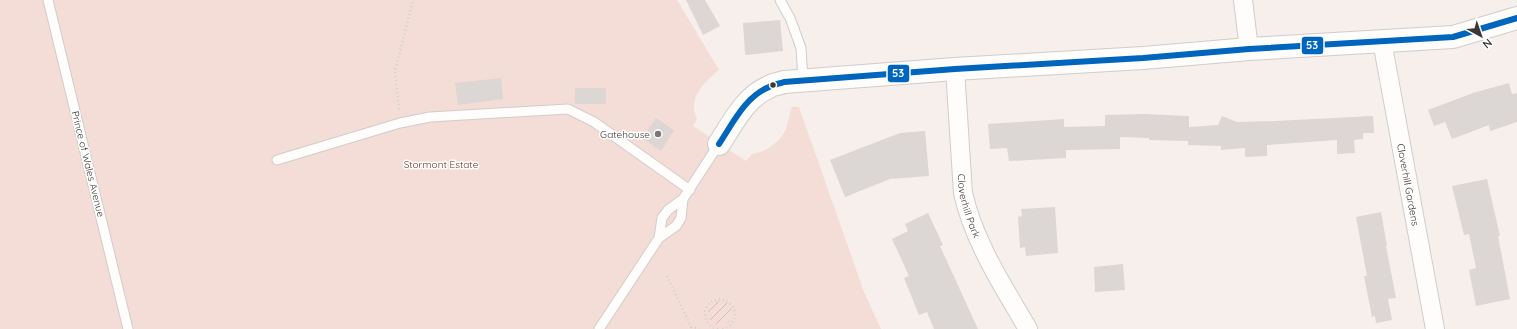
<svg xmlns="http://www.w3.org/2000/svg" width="1517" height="329" viewBox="0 0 1517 329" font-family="Quicksand,sans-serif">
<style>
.park{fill:#f4ddd6}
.garden{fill:url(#garden-furrows)}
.building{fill:#dcd6d4}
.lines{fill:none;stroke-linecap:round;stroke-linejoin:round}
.service-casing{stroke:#d1ccca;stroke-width:11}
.minor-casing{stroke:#d1ccca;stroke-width:20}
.tertiary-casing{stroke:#d1ccca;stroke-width:24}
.path{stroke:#d3d0d0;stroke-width:2.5;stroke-dasharray:1 3;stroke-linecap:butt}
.service{stroke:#fefdfc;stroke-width:9}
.minor{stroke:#fefdfc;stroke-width:18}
.tertiary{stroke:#fefdfc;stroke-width:22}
.bus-1-casing{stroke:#fff;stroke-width:9}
.bus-1{stroke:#0065bd;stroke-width:6}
.bus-dot{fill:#3c3735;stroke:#fff;stroke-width:1.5}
.poi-dot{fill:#7d7775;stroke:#fff;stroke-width:1.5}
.labels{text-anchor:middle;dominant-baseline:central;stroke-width:3;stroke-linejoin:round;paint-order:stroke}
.poi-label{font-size:10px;fill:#3c3735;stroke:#fff;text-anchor:end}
.street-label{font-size:10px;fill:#3c3735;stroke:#fff}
.park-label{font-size:10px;fill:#6e2e1d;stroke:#fff}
.line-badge{stroke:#fff;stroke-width:1.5}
.badge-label{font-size:11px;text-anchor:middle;font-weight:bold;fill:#fff}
</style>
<defs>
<pattern id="garden-furrows" width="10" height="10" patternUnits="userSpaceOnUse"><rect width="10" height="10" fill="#f4ddd6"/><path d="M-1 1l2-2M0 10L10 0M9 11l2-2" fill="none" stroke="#d2beb8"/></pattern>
</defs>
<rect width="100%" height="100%" fill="#f7efec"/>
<!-- park -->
<path class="park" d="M 0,0 L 677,0 L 719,70 C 704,82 687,99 697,119 L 693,126 L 746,161 L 752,154 C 764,153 778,143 784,133 C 788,125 789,115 792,107 L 799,107 L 864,292 L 881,329 L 0,329 Z"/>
<!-- garden -->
<path class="garden" d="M708 313a12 12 0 1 1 24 0a12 12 0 1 1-24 0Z"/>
<!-- building -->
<path class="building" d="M 686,0 L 705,0 L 720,26 L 703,35 Z
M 780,20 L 783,51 L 746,55 L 745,53 L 743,23 Z
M 501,78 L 503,99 L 458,105 L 455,83 Z
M 1509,83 L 1512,94 L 1517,93 L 1517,122 L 1490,131 L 1489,125 L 1452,139 L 1445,122 L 1434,126 L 1428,110 L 1473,93 Z
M 575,88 L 606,88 L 606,104 L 575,104 Z
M 1144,114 L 1189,116 L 1189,127 L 1218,125 L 1222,116 L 1237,122 L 1275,121 L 1373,116 L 1374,133 L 1363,133 L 1363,139 L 1354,140 L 1355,153 L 1337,154 L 1337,140 L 1267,145 L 1267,156 L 1245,157 L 1245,148 L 1221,150 L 1221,146 L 1188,145 L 1188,141 L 1149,140 L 1149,138 L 1120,137 L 1120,149 L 1066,150 L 1066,158 L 1009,161 L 1007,148 L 990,149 L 988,124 L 1064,119 L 1064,127 L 1105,126 L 1105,115 Z
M 656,118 L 674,130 L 661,151 L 642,138 Z
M 925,131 L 929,176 L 890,179 L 845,197 L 830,160 L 900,133 Z
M 1487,179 L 1500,236 L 1498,236 L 1510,299 L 1476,306 L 1469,270 L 1476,268 L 1469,234 L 1464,235 L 1452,186 Z
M 1055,207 L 1058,253 L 1026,256 L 1025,247 L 1020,248 L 1018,217 L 1022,216 L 1021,209 Z
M 1381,212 L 1387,246 L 1386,246 L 1396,298 L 1388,299 L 1392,320 L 1376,323 L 1375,316 L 1372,317 L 1364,276 L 1367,276 L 1356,217 Z
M 928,213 L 943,245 L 940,246 L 978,329 L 934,329 L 927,312 L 919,315 L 904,278 L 909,276 L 892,239 L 908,231 L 905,224 Z
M 1123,264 L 1125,290 L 1095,292 L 1094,267 Z"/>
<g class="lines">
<!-- service casing -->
<g class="service-casing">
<path id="service" d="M 48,0 L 128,329
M 780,0 L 790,18 L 801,48 L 803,80
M 277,160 L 400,123 L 430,117 L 568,109 L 594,122 L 690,190
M 659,238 L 662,218 L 668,210 L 683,199 L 719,144
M 599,329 L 659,238 L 676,226 L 681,218 L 683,199"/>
</g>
<!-- minor casing -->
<g class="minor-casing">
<g id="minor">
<path d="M 1243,0 L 1249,49"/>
<path id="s1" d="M 1382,41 L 1435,329"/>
<path id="s2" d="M 955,69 L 963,193 C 974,242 1003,286 1028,329"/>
</g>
</g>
<!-- tertiary casing -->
<g class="tertiary-casing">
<path id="tertiary" d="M 719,144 C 733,123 745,97 769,87 C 773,84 779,84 784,82 L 955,69 L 1143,58 L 1249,49 L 1453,37 L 1517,18"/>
</g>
<!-- path -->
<path class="path" d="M 399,109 L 395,71 L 413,0
M 667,276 L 692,329
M 691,327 L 699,329
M 718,329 C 708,327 705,320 705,311 L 710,302 L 720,299 C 738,302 741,324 722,329"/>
<!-- service -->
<use href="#service" class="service"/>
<!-- minor -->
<use href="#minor" class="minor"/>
<!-- tertiary -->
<use href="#tertiary" class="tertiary"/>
<!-- bus-1 casing -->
<g class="bus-1-casing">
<path id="bus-1" d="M 719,144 C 733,123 745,97 769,87 C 773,84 779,84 784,82 L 955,69 L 1143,58 L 1249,49 L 1453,37 L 1517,18"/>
</g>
<!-- bus-1 -->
<use href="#bus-1" class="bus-1"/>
</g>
<!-- markers -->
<circle class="bus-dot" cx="773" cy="85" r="3.5"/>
<circle class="poi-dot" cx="658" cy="134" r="4"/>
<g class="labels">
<!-- poi labels -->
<g class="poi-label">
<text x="650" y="134">Gatehouse</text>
</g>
<!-- street labels -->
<g class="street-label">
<text transform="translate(88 164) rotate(76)">Prince of Wales Avenue</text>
<text stroke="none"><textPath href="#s1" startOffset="146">Cloverhill Gardens</textPath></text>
<text stroke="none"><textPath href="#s2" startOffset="138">Cloverhill Park</textPath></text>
</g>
<!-- park labels -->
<g class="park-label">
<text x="441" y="164">Stormont Estate</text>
</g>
</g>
<g class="line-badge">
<rect x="1301" y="36" width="23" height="19" rx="4" fill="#0065bd"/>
<rect x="887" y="64" width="23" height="19" rx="4" fill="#0065bd"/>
</g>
<g class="badge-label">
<text x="1312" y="49">53</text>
<text x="898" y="77">53</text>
</g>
<!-- north arrow -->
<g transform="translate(1481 36) rotate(140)" stroke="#ffffff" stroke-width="3" paint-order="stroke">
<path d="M0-3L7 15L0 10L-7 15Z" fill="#3c3735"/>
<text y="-6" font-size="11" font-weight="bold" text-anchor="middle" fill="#3c3735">N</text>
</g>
</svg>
